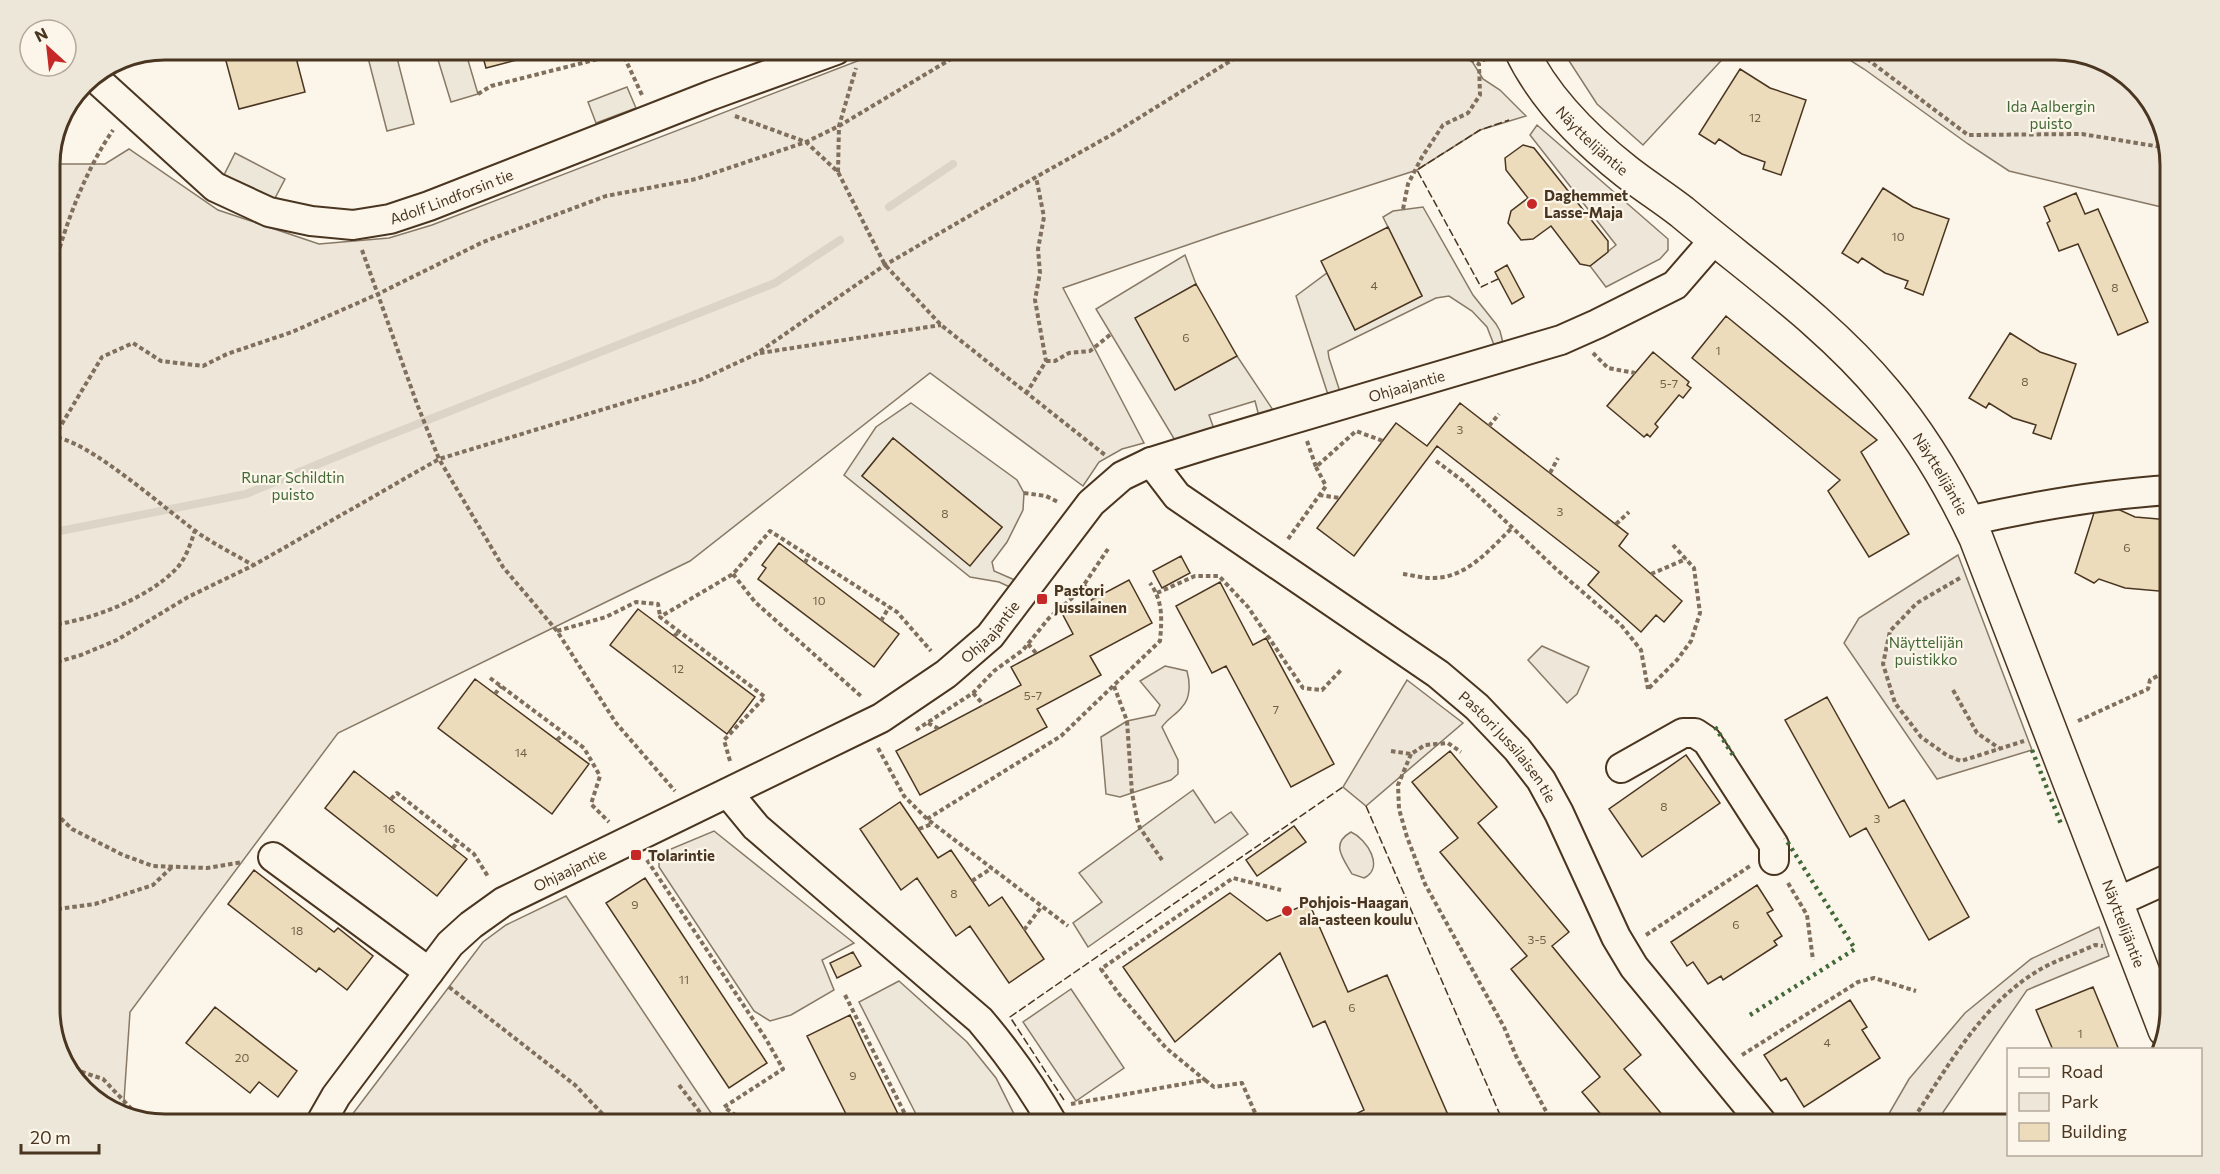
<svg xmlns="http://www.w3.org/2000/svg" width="2220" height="1174" viewBox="0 0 2220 1174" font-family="Commissioner,sans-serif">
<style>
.green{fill:#ede6d9;stroke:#887966;stroke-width:1.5}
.parking{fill:#ede7d9;stroke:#887966;stroke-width:1.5;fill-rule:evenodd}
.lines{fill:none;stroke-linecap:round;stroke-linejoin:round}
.stream{stroke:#dcd4c6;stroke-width:8}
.building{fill:#ecdcbc;stroke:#4a3520;stroke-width:1.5}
.minor-casing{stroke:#4a3520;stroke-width:32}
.major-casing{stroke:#4a3520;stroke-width:36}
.path{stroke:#7f6f5c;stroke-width:4;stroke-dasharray:4.5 3;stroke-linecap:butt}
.minor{stroke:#fbf6e9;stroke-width:28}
.major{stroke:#fbf6e9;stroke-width:33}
.hedge{stroke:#436837;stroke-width:4.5;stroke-dasharray:3 4.5;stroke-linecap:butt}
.fence{stroke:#4a3520;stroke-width:1.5;stroke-dasharray:8 3;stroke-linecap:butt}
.poi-dot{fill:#c62828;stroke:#fbf6e9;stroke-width:2}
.labels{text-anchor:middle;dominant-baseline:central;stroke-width:4.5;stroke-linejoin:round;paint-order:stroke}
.number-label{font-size:12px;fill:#725f47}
.park-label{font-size:15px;fill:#436837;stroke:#fbf6e9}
.street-label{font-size:15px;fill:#4a3520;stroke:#fbf6e9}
.poi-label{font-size:15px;font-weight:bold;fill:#4a3520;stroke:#fbf6e9;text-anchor:start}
.rim{fill:none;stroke:#4a3520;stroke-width:3}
</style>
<rect width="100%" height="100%" fill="#fbf6e9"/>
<!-- green -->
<path class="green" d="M 886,50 L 1465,50 L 1483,79 L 1500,90 L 1526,116 L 1480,130 L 1417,170 L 1222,233 L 1063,288 L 1144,443 L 1122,449 L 1099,462 L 1083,486 L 930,373 L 690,561 L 338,733 L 130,1012 L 123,1115 L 114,1112 L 69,1073 L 50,1017 L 50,164 L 105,164 L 129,149 L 218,210 L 319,244 L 389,238 L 432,225 Z
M 1562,50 L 1731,50 L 1643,145 L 1597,104 Z
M 1834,50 L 2055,50 L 2106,62 L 2151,101 L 2170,158 L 2170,209 L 2009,171 L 1968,144 L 1864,69 Z
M 1537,125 L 1668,239 L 1668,250 L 1660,259 L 1606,287 L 1590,266 L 1616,245 L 1530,135 Z
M 1958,555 L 2032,750 L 1937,779 L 1844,643 L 1859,618 Z
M 1542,646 L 1589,667 L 1577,694 L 1567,703 L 1528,660 Z
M 1165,666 L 1187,671 C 1190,682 1191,698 1182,707 C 1176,715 1168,718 1162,727 L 1178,760 L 1178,774 L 1171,780 L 1120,797 L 1106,794 L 1101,737 L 1127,721 L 1155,715 L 1160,705 L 1140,681 Z
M 1407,680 L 1463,723 L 1366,806 L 1343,787 Z
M 714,831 L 854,943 L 822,960 L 834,990 L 791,1015 L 770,1021 L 754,1011 L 659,867 L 659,854 Z
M 1351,832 C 1367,839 1385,868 1364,878 L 1352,874 C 1343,858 1330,844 1351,832 Z
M 566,896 L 711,1113 L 725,1124 L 345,1124 L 483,942 L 506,925 Z
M 2099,927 L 2109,956 L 2027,990 L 1935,1124 L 1883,1124 L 1909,1079 L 1965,1013 L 2031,959 Z
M 1071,989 L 1124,1068 L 1076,1101 L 1023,1022 Z"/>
<!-- parking -->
<path class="parking" d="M 366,50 L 395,50 L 414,124 L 387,131 Z
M 435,50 L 465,50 L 478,94 L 451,102 Z
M 627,87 L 636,108 L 596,123 L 588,102 Z
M 235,153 L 285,179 L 274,200 L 224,175 Z
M 1423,207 L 1473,295 L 1496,324 L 1500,331 L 1503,343 L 1494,345 L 1487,327 L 1472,311 L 1449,296 L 1436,298 L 1328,351 L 1329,358 L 1344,404 L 1332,407 L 1296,296 L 1327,273 L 1355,330 L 1422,296 L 1383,217 L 1393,211 Z
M 1185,255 L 1196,284 L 1136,319 L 1175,390 L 1237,356 L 1273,410 L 1262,428 L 1255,401 L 1209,415 L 1214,429 L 1182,452 L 1096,309 Z
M 911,403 L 1017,480 L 1024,493 L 1023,510 L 1007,542 L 992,562 L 994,571 L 1017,581 L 1012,588 L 999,582 L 970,577 L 844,475 L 876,427 ZM 893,438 L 1002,527 L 970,565 L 862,476 Z
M 1193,790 L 1215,823 L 1231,812 L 1248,834 L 1088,947 L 1073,923 L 1102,902 L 1079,873 Z
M 899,981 L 967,1042 L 996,1078 L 1019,1124 L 921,1124 L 859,1002 Z"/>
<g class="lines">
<!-- stream -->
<path class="stream" d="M 889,207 L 953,164
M 50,533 L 246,494 L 372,442 L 775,283 L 840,240"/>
</g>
<!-- building -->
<path class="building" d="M 223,50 L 294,50 L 305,92 L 239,109 Z
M 481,50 L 552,50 L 552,51 L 486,68 Z
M 1478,50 L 1484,50 L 1488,59 L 1484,61 Z
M 1740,69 L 1770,88 L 1806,100 L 1781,175 L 1763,169 L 1765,162 L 1742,154 L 1719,139 L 1715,144 L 1699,134 Z
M 1523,145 L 1534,148 L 1608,241 L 1608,252 L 1590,266 L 1580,264 L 1551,226 L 1533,239 L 1521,240 L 1508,223 L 1511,211 L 1528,198 L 1506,170 L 1505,158 Z
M 1883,188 L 1913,207 L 1949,219 L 1923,295 L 1905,288 L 1908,281 L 1885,273 L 1862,258 L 1858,263 L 1842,253 Z
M 2076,193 L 2085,214 L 2098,209 L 2148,322 L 2118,335 L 2078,244 L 2059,251 L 2047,223 L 2050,221 L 2044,207 Z
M 1388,227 L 1422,296 L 1355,330 L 1321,261 Z
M 1507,265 L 1524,297 L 1512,304 L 1495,272 Z
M 1196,284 L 1237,356 L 1175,390 L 1135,318 Z
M 1726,316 L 1877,440 L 1861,452 L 1909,534 L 1869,557 L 1828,491 L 1840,480 L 1692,358 Z
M 2010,333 L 2040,352 L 2076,364 L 2051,439 L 2033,433 L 2036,425 L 2013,418 L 1989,403 L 1986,408 L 1969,398 Z
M 1653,352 L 1689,382 L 1687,385 L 1691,388 L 1683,398 L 1679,395 L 1655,424 L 1658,427 L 1650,437 L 1647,434 L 1644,437 L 1607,406 Z
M 1460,403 L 1628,534 L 1619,546 L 1682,601 L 1664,622 L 1656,615 L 1641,632 L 1588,585 L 1599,572 L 1437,446 L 1354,556 L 1317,528 L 1396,423 L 1427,446 Z
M 893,438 L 1002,527 L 970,566 L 862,476 Z
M 2098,500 L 2135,517 L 2170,520 L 2170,592 L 2125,588 L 2099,579 L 2094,583 L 2075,573 Z
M 779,543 L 899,634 L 874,667 L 758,579 L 766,568 L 762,565 Z
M 1181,556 L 1190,573 L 1162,588 L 1153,571 Z
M 1129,580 L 1152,623 L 1090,656 L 1101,675 L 1037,709 L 1047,727 L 920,795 L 896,751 L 1021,685 L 1011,667 L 1073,634 L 1063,615 Z
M 1220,582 L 1253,645 L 1266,638 L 1334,764 L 1291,787 L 1226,666 L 1212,673 L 1176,606 Z
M 638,609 L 755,697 L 727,734 L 610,645 Z
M 475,679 L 589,764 L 552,814 L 438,728 Z
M 1827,697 L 1889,808 L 1904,800 L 1969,917 L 1929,940 L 1866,828 L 1850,837 L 1785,720 Z
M 1450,751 L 1497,807 L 1478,823 L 1569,932 L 1552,946 L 1641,1055 L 1624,1069 L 1670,1124 L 1609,1124 L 1582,1092 L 1600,1077 L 1511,969 L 1527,956 L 1440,852 L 1458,838 L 1412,782 Z
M 1686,755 L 1720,803 L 1642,857 L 1609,809 Z
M 354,771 L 467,859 L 437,896 L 325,808 Z
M 900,802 L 938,858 L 951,850 L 989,906 L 1002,897 L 1044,959 L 1009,983 L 970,926 L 956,936 L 917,878 L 901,890 L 860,829 Z
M 1294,826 L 1306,842 L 1257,876 L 1246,860 Z
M 254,870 L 334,932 L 338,928 L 373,956 L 347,990 L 319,968 L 316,972 L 228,904 Z
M 645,878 L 767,1063 L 729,1088 L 606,903 Z
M 1757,885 L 1773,910 L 1767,913 L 1782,936 L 1774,941 L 1777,945 L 1723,980 L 1721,976 L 1708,984 L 1693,962 L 1687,966 L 1671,942 Z
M 1230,893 L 1267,921 L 1309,903 L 1348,992 L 1387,975 L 1452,1124 L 1336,1124 L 1364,1110 L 1325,1021 L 1313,1027 L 1280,953 L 1175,1042 L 1123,967 Z
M 853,952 L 861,966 L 837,978 L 830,963 Z
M 2093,987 L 2119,1050 L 2053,1050 L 2036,1010 Z
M 1850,1000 L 1867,1027 L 1862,1030 L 1880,1058 L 1804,1107 L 1786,1078 L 1781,1081 L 1764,1055 Z
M 215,1007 L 297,1071 L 278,1097 L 259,1082 L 250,1093 L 186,1043 Z
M 850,1015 L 866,1049 L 903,1124 L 851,1124 L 807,1036 Z"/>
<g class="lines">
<!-- minor casing -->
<g class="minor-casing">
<g id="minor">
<path id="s1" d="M 94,77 L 215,187 L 269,212 L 311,221 L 353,225 L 390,219 L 429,206 L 712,95 L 836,50"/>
<path id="s2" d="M 1151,462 L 1177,496 L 1438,674 L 1477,707 L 1517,749 L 1541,780 L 1559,813 L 1616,937 L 1634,967 L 1763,1124"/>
<path d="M 1968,521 C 2035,506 2102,494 2170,490"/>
<path d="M 1621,768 L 1683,733 L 1695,733 L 1707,741 L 1774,845 L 1774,860"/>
<path d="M 728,793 L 756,827 L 980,1020 C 1008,1053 1032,1087 1053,1124"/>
<path d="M 273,857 L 429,972"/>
<path d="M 2117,902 L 2170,878"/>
<path id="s3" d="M 320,1124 L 336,1096 L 450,944 L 471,925 L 503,902 L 881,718 L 946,674 L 990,636 L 1091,503 L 1122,476 L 1151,462 L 1212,443 L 1561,340 L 1597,324 L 1675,285 L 1714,240"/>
</g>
</g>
<!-- major casing -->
<g class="major-casing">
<g id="major">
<path id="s4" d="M 1521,50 C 1544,98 1585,139 1627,172 C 1645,186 1664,198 1682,212 C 1751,270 1828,323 1885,392 C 1922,436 1952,487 1976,538 L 2165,1030"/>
</g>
</g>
<!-- path -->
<path class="path" d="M 621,50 L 642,95
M 1855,50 L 1968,135 L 2082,134 L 2161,147 L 2165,142
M 478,94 L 491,86 L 622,53
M 735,116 L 806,142 L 838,172 L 885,265 L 941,325 L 1105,455
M 2161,147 L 2169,155
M 838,172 L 839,126 L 856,68
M 1403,209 L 1408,184 L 1422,157 L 1443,125 L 1468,113 L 1480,95 L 1479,64 L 1452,50
M 362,250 L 417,404 L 439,459 L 503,567 L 557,631 L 616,723 L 675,791
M 50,284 C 62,233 83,174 113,130
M 760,353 L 941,325
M 1593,353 L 1608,368 L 1635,373
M 1046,361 L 1055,361 L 1069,353 L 1090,351 L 1111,334
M 1026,394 L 1046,361 L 1035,300 L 1040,273 L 1038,249 L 1044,217 L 1036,177
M 1489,426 L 1499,414
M 50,437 C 85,435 172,516 204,537 C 220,547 237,556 253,565
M 54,437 L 102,357 L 133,343 L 161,361 L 203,366 L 227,354 L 292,332 L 378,294 L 483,242 L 606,196 L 696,179 L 806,142 L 839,126 L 966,50
M 1307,441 L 1316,467 L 1356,431 L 1383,441
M 1436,461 L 1463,481 L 1556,569 L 1621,625 L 1641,650 L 1648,689
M 1550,473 L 1558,458
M 1024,493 L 1046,496 L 1058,502
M 1319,495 L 1340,498
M 1616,524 L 1629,512
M 1288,539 L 1326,486 L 1316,467
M 805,563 L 808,556
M 733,574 L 755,602 L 862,697
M 1403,574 C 1412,575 1422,578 1431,578 C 1466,579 1489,550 1512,528
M 1651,574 L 1686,559
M 1960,578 L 1917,603 L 1890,631 L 1883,664 L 1895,703 L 1921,737 L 1948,756 L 1961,761 L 2024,741
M 1084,585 L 1095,599
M 1157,593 L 1195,576 L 1219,576 L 1248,607 L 1303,688 L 1322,690 L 1341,670
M 881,621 L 889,607
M 50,625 C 90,621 149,598 177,568 C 186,558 191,543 195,530
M 557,631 L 606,617 L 636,602 L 658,604 L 660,616
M 674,636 L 679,632
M 1028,644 L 1036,653
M 50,664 L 81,655 L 117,640 L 188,597 L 254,565 L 439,459 L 700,380 L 756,354 L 885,265 L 1036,177 L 1113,134 L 1248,50
M 490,678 L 584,748 L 600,776 L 591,804 L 609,822
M 1114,686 L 1127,721 L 1132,793 L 1137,819 L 1140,828 L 1162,860
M 1649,688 L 1677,660 L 1691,641 L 1700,613 L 1694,568 L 1673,545
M 1953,690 L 1977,733 L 1999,748
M 973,693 L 984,705
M 495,694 L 501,686
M 2078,721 L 2148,689 L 2150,680 L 2170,669
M 928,723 L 939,729
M 916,730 L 973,693 L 994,671 L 1023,650 L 1049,618 L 1079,592 L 1108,549
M 557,740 L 565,733
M 878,748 L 904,796 L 927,819 L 1068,926
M 1391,751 L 1411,754 L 1425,745 L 1448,743 L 1461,752
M 1411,754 L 1398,785 L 1399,809 L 1407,837 L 1425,884 L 1504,1027 L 1516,1056 L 1553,1124
M 730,761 L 724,740 L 765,697 L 660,617 L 733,574 L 770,531 L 897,612 L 931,651
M 391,799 L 397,793 L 474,854 L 489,878
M 50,808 L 72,829 L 123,855 L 153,866 L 207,868 L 243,862
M 927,819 L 1061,736 L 1160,641 C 1162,619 1163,601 1150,583
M 919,829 L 932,824
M 453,848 L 458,841
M 647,860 L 766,1039 L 783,1069 L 724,1107 L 738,1117
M 972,881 L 992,868
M 1788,883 L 1807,915 L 1813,960
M 50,910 L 95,904 L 153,885 L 172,867
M 1024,930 L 1042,906
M 1646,935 L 1750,866
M 449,987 L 575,1085 L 612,1124
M 845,995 L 910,1124
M 1742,1055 L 1858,982 L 1874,978 L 1916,991
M 67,1067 L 103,1079 L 141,1119
M 1205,1080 L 1214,1087 L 1242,1083 L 1260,1124
M 679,1085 L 709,1124
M 1071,1104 L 1205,1080 L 1166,1048 L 1119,994 L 1101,969 L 1233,878 L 1281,890
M 1910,1124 C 1946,1070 1979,1007 2036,972 C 2053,961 2076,954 2095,945 L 2103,946"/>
<!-- minor -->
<use href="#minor" class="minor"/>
<!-- major -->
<use href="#major" class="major"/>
<!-- hedge -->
<path class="hedge" d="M 1715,727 L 1733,755
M 2032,750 L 2061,824
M 1750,1015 L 1855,949 L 1785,838"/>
<!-- fence -->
<path class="fence" d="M 1498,279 L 1481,287 L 1417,170 L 1480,130 L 1509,120
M 2170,341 L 2166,354 L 2170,365
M 1366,806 L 1504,1124
M 1064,1100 L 1010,1017 L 1343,787"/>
</g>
<!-- markers -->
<g class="poi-dot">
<circle cx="1532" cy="204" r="6"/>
<rect x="1036" y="593" width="12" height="12" rx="3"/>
<rect x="630" y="849" width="12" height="12" rx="3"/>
<circle cx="1287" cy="911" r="6"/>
</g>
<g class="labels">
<!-- number labels -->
<g class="number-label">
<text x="1755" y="117">12</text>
<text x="1898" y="236">10</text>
<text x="1374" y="285">4</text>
<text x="2115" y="287">8</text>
<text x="1186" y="337">6</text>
<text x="1718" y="350">1</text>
<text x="2025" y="381">8</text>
<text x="1669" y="383">5-7</text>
<text x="1460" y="429">3</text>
<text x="1560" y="511">3</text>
<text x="945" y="513">8</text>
<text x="2127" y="547">6</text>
<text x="819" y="600">10</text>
<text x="678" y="668">12</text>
<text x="1033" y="695">5-7</text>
<text x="1276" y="709">7</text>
<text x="521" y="752">14</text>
<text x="1664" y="806">8</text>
<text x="1877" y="818">3</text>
<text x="389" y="828">16</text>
<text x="954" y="893">8</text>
<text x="635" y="904">9</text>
<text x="1736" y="924">6</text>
<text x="297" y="930">18</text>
<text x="1537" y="939">3-5</text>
<text x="684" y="979">11</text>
<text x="1352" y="1007">6</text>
<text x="2080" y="1033">1</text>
<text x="1827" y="1042">4</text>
<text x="242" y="1057">20</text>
<text x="853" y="1075">9</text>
</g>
<!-- park labels -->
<g class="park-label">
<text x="2051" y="106">Ida Aalbergin<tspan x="2051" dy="17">puisto</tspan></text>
<text x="293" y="477">Runar Schildtin<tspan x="293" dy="17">puisto</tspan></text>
<text x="1926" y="642">Näyttelijän<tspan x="1926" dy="17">puistikko</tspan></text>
</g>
<!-- street labels -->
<g class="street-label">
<text stroke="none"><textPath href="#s4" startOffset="116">Näyttelijäntie</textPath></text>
<text stroke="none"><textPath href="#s1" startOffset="411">Adolf Lindforsin tie</textPath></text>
<text stroke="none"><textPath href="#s3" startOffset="1354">Ohjaajantie</textPath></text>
<text stroke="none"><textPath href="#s4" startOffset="602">Näyttelijäntie</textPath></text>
<text stroke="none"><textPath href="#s3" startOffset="850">Ohjaajantie</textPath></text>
<text stroke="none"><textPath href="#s2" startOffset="460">Pastori Jussilaisen tie</textPath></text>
<text stroke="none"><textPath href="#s3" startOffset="364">Ohjaajantie</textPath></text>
<text stroke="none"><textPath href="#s4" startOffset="1088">Näyttelijäntie</textPath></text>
</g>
<!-- poi labels -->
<g class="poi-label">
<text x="1544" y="195">Daghemmet<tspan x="1544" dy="17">Lasse-Maja</tspan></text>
<text x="1054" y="590">Pastori<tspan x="1054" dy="17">Jussilainen</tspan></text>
<text x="648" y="855">Tolarintie</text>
<text x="1299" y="902">Pohjois-Haagan<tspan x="1299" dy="17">ala-asteen koulu</tspan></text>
</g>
</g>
<!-- crop -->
<path d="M0 0H2220V1174H0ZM165 60H2055A105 105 0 0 1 2160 165V1009A105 105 0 0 1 2055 1114H165A105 105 0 0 1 60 1009V165A105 105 0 0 1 165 60Z" fill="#ede7d9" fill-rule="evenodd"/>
<path class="rim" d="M165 60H2055A105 105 0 0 1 2160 165V1009A105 105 0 0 1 2055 1114H165A105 105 0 0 1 60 1009V165A105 105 0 0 1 165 60Z"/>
<!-- legend -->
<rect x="2007" y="1048" width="195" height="108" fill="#fbf6e9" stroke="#b4a999" stroke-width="1.5"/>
<rect x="2019" y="1068" width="30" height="9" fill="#fbf6e9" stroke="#b4a999" stroke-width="1.5"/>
<text x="2061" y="1078" font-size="18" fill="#4a3520">Road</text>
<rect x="2019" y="1093" width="30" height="18" fill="#ede6d9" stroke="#b4a999" stroke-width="1.5"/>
<text x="2061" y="1108" font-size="18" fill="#4a3520">Park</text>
<rect x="2019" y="1123" width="30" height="18" fill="#ecdcbc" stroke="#b4a999" stroke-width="1.5"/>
<text x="2061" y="1138" font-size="18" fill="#4a3520">Building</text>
<!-- north arrow -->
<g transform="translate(48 48) rotate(333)"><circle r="28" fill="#fbf6e9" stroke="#b4a999" stroke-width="1.5"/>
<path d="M0-4.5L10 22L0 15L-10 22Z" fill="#c62828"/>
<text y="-9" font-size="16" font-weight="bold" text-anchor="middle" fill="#4a3520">N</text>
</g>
<!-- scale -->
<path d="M21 1144v9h78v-9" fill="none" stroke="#4a3520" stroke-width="3"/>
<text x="30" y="1144" font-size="18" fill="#4a3520" stroke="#fbf6e9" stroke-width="4.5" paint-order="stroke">20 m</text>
</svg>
